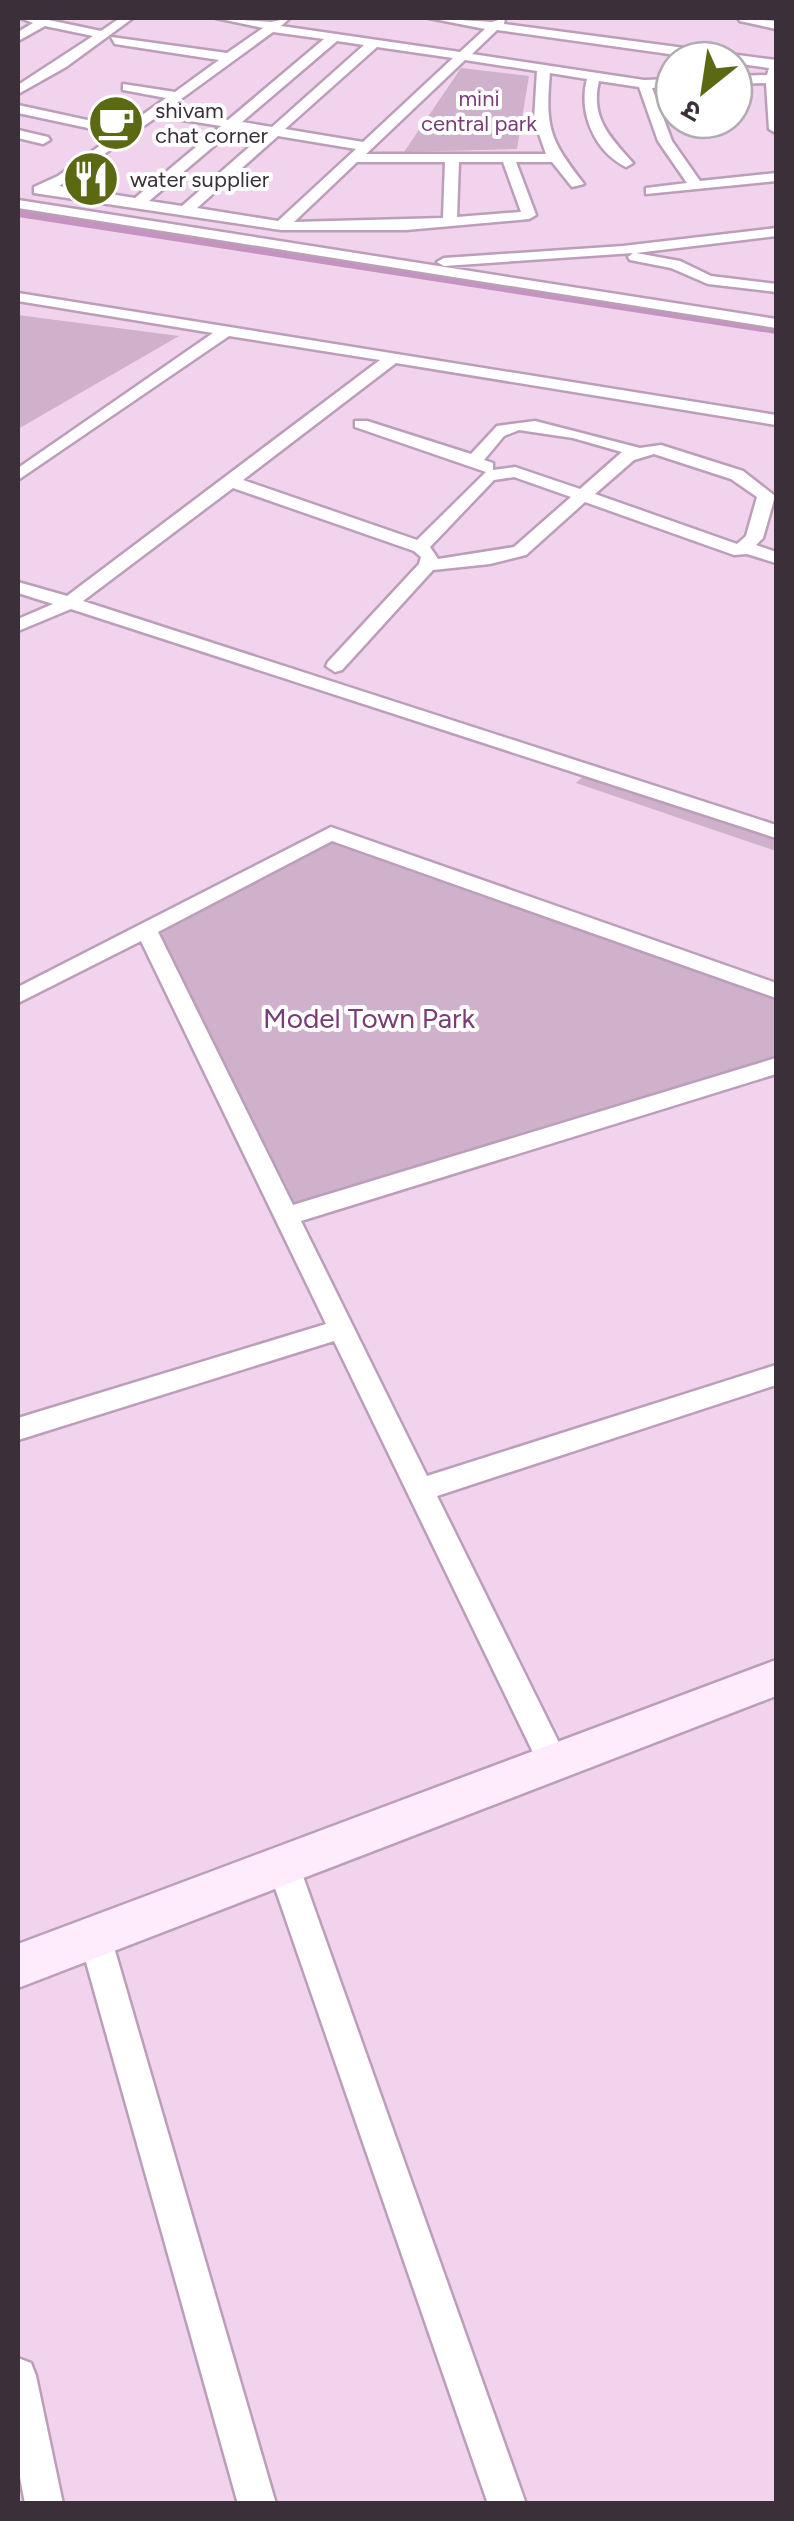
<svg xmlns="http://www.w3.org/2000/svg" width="794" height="2521" viewBox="0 0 794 2521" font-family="Figtree,'Noto Sans Devanagari',sans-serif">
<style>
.green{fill:#cfb1cc}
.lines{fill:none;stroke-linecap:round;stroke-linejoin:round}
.canal{fill:#c593c0;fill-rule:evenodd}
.street-casing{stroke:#bb9eb8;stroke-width:5}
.secondary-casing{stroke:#bb9eb8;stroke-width:5}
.street{fill:#fff;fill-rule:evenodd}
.secondary{fill:#feecfc;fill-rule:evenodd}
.labels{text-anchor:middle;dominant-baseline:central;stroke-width:8;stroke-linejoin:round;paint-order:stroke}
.far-park-label{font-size:22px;fill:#793c75;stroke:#fff}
.far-poi-label{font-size:22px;fill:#3b303a;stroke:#fff;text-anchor:start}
.park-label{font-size:28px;fill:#793c75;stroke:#fff}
</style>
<rect width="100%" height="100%" fill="#f2d3ee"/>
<!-- green -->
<path class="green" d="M 461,68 L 529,76 L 517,149 L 404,152 Z
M 18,315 L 179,336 L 18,429 Z
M 588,772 L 776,835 L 776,851 L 576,783 Z
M 331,833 L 776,991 L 776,1062 L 286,1216 L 146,930 Z"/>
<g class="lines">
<!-- canal -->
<path class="canal" d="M 18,207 L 776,324 L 776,334 L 18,217 Z"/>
<!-- street casing -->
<g class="street-casing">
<path id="street" d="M 20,18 L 39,18 L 101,31 L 120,18 L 133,18 L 66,67 L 18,94 L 18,85 L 93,36 L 45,26 L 18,41 L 18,32 L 33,23 Z
M 216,18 L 271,22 L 290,18 L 281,26 L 460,52 L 485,29 L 429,18 L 492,22 L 505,18 L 504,24 L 776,60 L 776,133 L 769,129 L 766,83 L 734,84 L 734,76 L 767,75 L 769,68 L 497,30 L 472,54 L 644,80 L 674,79 L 674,87 L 652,88 L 672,141 L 700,181 L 776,173 L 776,181 L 646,194 L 646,188 L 687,183 L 658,141 L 639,87 L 599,81 C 590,118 610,137 633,163 L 626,167 C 594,151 578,112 587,79 L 550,73 C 545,129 550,140 584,184 L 572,187 L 552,162 L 516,162 L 536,215 L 529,219 L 406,230 L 281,230 L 34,193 L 34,187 L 58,176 L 116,134 L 18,113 L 18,105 L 124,128 L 166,98 L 123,90 L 123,84 L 175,92 L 219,60 L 115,44 L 111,37 L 227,53 L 263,28 ZM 273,32 L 324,39 L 228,120 L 166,110 ZM 337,41 L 364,45 L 272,127 L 242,122 ZM 377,47 L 453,58 L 363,142 L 285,129 ZM 465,60 L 537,71 L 534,120 L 546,154 L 366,154 ZM 158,116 L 221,126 L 135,198 L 59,186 ZM 234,129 L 264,134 L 182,206 L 149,201 ZM 278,136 L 356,149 L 278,221 L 197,208 ZM 357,162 L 445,162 L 443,218 L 294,222 ZM 459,162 L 503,162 L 521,212 L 457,217 Z
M 738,18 L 776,21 L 776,29 L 740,21 Z
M 18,130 L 48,137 L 50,140 L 43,144 L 18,138 Z
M 18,200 L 776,319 L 776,328 L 18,208 Z
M 776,228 L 776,236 L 636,253 L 680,261 L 711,276 L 776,284 L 776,292 L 708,284 L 671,268 L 630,260 L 628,257 L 633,253 L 444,266 L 437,262 L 444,258 L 623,246 Z
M 18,293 L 776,415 L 776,425 L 396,363 L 243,480 L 417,540 L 486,472 L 355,427 L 355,421 L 367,421 L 471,454 L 497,426 L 535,421 L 640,448 L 661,445 L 743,471 L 775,496 L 763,538 L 756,545 L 776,552 L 776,563 L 747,554 L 734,555 L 585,502 L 526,555 L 490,564 L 433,570 L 342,670 L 335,672 L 326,666 L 328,662 L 419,564 L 421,557 L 414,551 L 233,488 L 83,601 L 776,825 L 776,838 L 71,609 L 18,631 L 18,619 L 53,604 L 18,593 L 18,582 L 67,596 L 380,360 L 229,336 L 18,480 L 18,468 L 213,333 L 18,301 ZM 519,430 L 573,438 L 622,452 L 580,489 L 515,467 L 493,470 L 493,463 L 484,460 L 504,436 ZM 654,454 L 731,479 L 757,497 L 746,536 L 737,544 L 595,494 L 634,460 ZM 514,477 L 571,497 L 514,547 L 438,559 L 430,547 L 494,480 Z
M 331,827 L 776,983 L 776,998 L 332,841 L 158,932 L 293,1205 L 776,1058 L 776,1074 L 301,1221 L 427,1476 L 776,1365 L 776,1385 L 437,1496 L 569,1763 L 565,1773 L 554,1777 L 543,1773 L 334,1341 L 18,1440 L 18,1418 L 326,1324 L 141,941 L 18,1003 L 18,987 Z
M 283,1850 L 294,1855 L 299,1865 L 526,2504 L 488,2504 L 267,1865 L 272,1855 Z
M 95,1921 L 106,1926 L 111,1937 L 276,2504 L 238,2504 L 79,1937 L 84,1926 Z
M 18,2358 L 31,2363 L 36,2376 L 63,2504 L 25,2504 L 18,2466 Z"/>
</g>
<!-- secondary casing -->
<g class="secondary-casing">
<path id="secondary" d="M 776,1660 L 776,1696 L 18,1988 L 18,1944 Z"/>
</g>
<!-- street -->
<use href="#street" class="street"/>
<!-- secondary -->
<use href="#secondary" class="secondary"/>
</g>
<!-- icons -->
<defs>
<g id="cafe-disc" transform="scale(2.875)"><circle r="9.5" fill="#5a6912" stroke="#fff"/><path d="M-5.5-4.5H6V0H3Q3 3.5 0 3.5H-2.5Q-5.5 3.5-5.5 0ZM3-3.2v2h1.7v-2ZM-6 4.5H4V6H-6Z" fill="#fff"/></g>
<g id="restaurant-disc" transform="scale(2.875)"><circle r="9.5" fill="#5a6912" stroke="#fff"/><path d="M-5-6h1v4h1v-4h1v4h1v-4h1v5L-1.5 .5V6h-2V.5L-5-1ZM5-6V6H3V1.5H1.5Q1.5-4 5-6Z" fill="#fff"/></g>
</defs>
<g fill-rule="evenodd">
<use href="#cafe-disc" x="116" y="123"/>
<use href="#restaurant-disc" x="91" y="179"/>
</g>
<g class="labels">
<!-- far-park labels -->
<g class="far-park-label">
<text x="479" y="98">mini<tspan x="479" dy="25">central park</tspan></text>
</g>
<!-- far-poi labels -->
<g class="far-poi-label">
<text x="155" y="110">shivam<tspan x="155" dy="25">chat corner</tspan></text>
<text x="130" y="179">water supplier</text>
</g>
<!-- park labels -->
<g class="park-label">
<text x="369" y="1018">Model Town Park</text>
</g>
</g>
<!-- border -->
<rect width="794" height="2521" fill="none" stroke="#3b303a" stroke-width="40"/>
<!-- north arrow -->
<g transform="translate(704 90) rotate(210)"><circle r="48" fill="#ffffff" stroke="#b1acb0" stroke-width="2.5"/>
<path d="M0-8L18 38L0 25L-18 38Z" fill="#5a6912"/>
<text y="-15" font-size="28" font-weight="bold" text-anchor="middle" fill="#3b303a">उ</text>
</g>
</svg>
